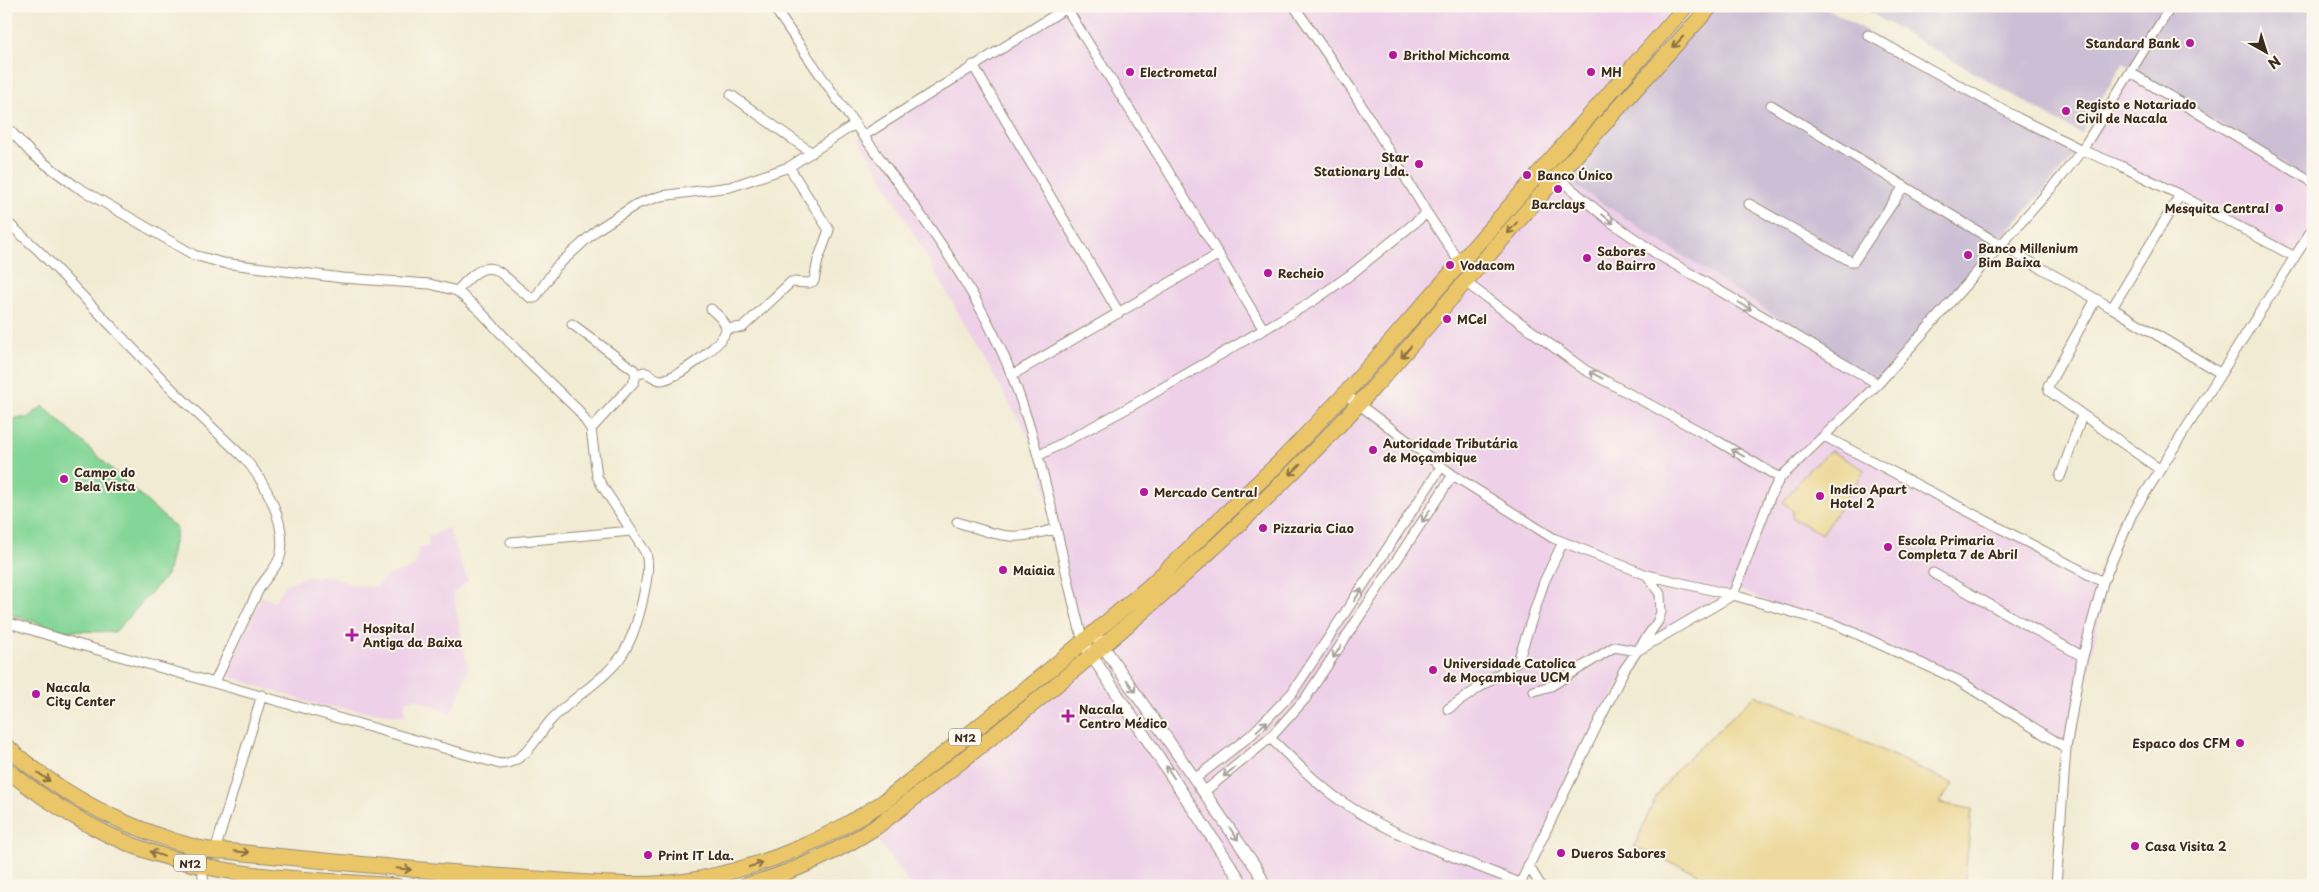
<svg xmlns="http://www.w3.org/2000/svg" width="2319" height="892" viewBox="0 0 2319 892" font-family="'Playpen Sans',sans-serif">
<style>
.built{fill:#eed0e8}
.industrial{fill:#ccbed4}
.green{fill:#84d697;stroke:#60805a}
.sand{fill:#eeda9e;stroke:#94825e}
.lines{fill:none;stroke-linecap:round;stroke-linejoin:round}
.minor-casing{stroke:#968a78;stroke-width:11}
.tertiary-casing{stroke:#968a78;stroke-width:13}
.primary-casing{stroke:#968a78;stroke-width:17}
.minor{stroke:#fff;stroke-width:9}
.tertiary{stroke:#fff;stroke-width:11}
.primary{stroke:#ebc669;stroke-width:15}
.oneway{stroke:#8a7040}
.oneway2{stroke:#a79f9a}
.poi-dot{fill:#b5179e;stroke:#fbf7ec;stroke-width:2}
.labels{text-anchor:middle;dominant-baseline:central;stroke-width:4;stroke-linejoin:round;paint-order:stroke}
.shield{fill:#fbf7ec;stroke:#75685c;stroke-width:1}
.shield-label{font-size:11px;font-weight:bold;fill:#3b2a1e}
.poi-label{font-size:12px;font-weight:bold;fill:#3b2a1e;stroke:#fbf7ec;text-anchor:start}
</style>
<rect width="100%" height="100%" fill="#fbf7ec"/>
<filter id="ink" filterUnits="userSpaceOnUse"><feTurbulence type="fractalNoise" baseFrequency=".02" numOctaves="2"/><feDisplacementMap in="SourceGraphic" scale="10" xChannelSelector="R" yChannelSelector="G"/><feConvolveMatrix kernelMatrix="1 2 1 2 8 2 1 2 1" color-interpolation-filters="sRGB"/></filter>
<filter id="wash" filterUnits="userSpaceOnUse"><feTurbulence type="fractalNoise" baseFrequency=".0096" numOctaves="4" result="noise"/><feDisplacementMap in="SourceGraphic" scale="20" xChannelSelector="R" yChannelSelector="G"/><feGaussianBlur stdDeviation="1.12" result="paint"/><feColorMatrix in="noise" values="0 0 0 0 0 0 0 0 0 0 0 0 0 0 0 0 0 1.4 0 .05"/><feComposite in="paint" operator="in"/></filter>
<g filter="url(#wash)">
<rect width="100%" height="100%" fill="#f2ebd3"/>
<!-- built -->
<path class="built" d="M 1065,6 L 1686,6 L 1547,164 L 1559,175 L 1876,382 L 1826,434 L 2106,584 L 2073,751 L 1959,678 L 1734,588 L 1635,650 L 1519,886 L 1136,886 L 1133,881 L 1126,886 L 911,886 L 873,833 L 1091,662 L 1069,608 L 1039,455 L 858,136 Z
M 2137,68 L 2313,181 L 2313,232 L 2295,255 L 2177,195 L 2077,152 Z
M 448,528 L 468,581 L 453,593 L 468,669 L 452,713 L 416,699 L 405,700 L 405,716 L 317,705 L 225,675 L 262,596 L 274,602 L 285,585 L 304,577 L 333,576 L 351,585 L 377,587 L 388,576 L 415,567 L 419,547 L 429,547 L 428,537 Z"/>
<!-- industrial -->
<path class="industrial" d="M 1712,6 L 1823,6 L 2077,152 L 1876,382 L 1559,175 Z
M 1871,6 L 2313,6 L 2313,182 L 2123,63 L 2081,134 L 1869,12 Z"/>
<!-- green -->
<path class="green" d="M 43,406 L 177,529 L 167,575 L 115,632 L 65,631 L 6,613 L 6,429 L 16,418 L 27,418 Z"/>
<!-- sand -->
<path class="sand" d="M 1831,451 L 1865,470 L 1822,534 L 1792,518 L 1793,511 L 1783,502 L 1808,470 Z
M 1755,695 L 1814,718 L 1953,784 L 1939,803 L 1972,809 L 1964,886 L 1743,886 L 1709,878 L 1634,847 L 1656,797 L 1677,769 Z"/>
</g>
<g filter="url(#ink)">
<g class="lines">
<!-- minor casing -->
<g class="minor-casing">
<path id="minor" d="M 773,6 C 805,52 835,98 868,142 C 922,216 979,290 1012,376 C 1045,461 1060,553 1083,642
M 1065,6 L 1165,166 L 1264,330
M 1294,6 L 1352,90 L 1427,213 L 1462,266
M 1868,35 L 2018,118 L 2082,150 L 2121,166 L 2180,195 L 2293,256
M 973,65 L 1119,313
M 2131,73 L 2313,182
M 731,95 L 812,153
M 1771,105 L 2002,246 L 2112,308 L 2220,373
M 6,126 L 32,154 L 74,185 L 194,255 L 223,263 L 342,278 L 430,284 L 457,291 L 479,310 L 527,361 L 578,410 L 591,429 L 597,476 L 601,484 L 646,553 C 650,569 646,582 643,598 C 639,617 633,638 622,655 C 608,677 572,698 552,719 C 536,736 527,763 500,764 L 77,644 L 6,622
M 863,136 L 1066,8
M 1557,177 L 1611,222 L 1657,254 L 1878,384
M 1749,204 L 1850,261 L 1854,261 L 1904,186
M 6,221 L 39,251 L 173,390 L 245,459 C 265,482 286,521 281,553 C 279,566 265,578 259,589 C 244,620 229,651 215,682
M 1465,282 L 1585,370 L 1716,440 L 1780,478
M 457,291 C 494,248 497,275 531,298 L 535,298 L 556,267 L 598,229 L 637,204 L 661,196 L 730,187 L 789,167 L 855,124
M 2096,299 L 2048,386 L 2049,391 L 2159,469
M 2112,308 L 2180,195
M 572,324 L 634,370 L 636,375 L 634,382 L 591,429
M 726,329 L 743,327 L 791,282 L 809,283 L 814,281 L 818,260 L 829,230 L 789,167
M 636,375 L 644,372 C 650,374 655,380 661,380 C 676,379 723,345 726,330 C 727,322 716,314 711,309
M 1012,375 L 1219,254
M 1345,394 L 1453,475 L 1553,538 L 1647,575 L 1733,595 L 1837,625 L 1956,679 L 2066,748
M 1824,436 L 2103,582
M 1038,456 L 1126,409 L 1313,301 L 1350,275 L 1427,213
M 2060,477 L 2082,416
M 957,522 C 1001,536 1010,542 1055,529
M 511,542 L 631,531
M 1933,573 L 2082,656
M 1534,691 L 1551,686 L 1614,647 L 1637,651 L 1733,595 L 1771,495 L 1780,478 L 1878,384 L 2062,176 L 2082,150 L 2171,6
M 1448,709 L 1518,661 L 1544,582 L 1563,542
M 1270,738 C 1292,758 1320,788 1344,803 C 1398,839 1461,859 1520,883
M 1196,778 L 1251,735 L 1292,693 L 1441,467
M 1205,791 L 1270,738 L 1305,699 L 1453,475
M 215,851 L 262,695
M 1528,865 L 1541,886
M 202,866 L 204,886
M 1519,886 L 1624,670 L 1658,621 L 1661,612 L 1660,594 L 1647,575
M 2056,886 L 2066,748 L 2079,671 L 2103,582 L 2132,514 L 2313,228"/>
</g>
<!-- tertiary casing -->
<g class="tertiary-casing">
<path id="tertiary" d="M 1098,639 L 1257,869 L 1265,886
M 1088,650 L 1244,886"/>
</g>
<!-- primary casing -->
<g class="primary-casing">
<path id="primary" d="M 6,746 C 55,790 111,821 174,841 C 191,846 208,852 226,851 C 325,861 423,871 522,878 C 581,882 641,890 699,879 C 769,865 826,840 885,801 L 1047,672 L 1151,585 L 1281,461 L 1345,394 L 1686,6
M 6,769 C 55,809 115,844 177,860 C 248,879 323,880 396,886
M 745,886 C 792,873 835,853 876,827 C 1026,713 1173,593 1306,459 C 1368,398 1422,331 1479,266 C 1555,178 1632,92 1711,6"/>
</g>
<!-- minor -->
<use href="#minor" class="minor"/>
<!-- tertiary -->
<use href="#tertiary" class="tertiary"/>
<!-- primary -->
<use href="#primary" class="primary"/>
</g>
<!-- one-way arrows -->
<defs><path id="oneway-shaft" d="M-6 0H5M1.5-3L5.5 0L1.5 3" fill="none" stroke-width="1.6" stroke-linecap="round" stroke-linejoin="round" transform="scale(1.25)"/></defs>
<g class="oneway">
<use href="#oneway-shaft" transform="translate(1678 42) rotate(133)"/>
<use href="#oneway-shaft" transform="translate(1512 228) rotate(131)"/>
<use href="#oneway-shaft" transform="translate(1406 352) rotate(130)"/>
<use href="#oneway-shaft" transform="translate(1295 470) rotate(136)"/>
<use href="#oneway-shaft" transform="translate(44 777) rotate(36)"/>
<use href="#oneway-shaft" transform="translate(242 852) rotate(6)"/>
<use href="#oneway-shaft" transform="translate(157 854) rotate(-160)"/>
<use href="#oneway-shaft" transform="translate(756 865) rotate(-16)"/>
<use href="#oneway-shaft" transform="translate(404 869) rotate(6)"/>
</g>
<g class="oneway2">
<use href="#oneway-shaft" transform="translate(1608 219) rotate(38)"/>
<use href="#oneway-shaft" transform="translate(1745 306) rotate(30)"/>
<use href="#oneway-shaft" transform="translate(1596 375) rotate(-152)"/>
<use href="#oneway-shaft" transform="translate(1738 453) rotate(-149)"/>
<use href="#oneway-shaft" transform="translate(1426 516) rotate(123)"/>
<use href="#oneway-shaft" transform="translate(1358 595) rotate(-57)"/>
<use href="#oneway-shaft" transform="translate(1337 652) rotate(123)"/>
<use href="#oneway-shaft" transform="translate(1131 686) rotate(55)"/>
<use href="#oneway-shaft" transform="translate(1262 726) rotate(-43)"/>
<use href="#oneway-shaft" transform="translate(1170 772) rotate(-123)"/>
<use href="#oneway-shaft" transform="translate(1229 772) rotate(141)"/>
<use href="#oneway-shaft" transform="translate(1234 834) rotate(56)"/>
</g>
</g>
<!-- markers -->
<g class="poi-dot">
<circle cx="2190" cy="43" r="5"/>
<circle cx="1393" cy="55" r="5"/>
<circle cx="1130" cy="72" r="5"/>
<circle cx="1591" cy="72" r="5"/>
<circle cx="2066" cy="111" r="5"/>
<circle cx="1419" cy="164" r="5"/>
<circle cx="1527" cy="175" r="5"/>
<circle cx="1558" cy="189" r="5"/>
<circle cx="2279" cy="208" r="5"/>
<circle cx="1968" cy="255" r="5"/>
<circle cx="1587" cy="258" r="5"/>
<circle cx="1450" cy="265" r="5"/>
<circle cx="1268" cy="273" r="5"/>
<circle cx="1447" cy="319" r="5"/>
<circle cx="1373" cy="450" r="5"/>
<circle cx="64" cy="479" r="5"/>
<circle cx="1144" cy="492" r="5"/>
<circle cx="1820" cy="496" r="5"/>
<circle cx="1263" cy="528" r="5"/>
<circle cx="1888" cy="547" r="5"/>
<circle cx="1003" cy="570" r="5"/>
<path d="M349.5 627.5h5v5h5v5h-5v5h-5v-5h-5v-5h5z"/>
<circle cx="1433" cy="670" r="5"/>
<circle cx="36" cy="694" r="5"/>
<path d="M1065.5 708.5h5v5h5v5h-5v5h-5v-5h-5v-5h5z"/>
<circle cx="2240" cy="743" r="5"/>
<circle cx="2135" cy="846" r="5"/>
<circle cx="1561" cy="853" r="5"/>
<circle cx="648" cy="855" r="5"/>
</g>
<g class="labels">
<!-- shield labels -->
<g class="shield">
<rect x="949" y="728.5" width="32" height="17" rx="4"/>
<rect x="174" y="854.5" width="32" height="17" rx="4"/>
</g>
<g class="shield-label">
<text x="965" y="737">N12</text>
<text x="190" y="863">N12</text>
</g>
<!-- poi labels -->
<g class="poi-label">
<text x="2180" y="43" text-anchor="end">Standard Bank</text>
<text x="1403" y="55">Brithol Michcoma</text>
<text x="1140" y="72">Electrometal</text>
<text x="1601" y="72">MH</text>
<text x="2076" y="104">Registo e Notariado<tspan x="2076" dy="14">Civil de Nacala</tspan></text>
<text x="1409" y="157" text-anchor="end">Star<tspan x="1409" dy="14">Stationary Lda.</tspan></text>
<text x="1537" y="175">Banco Único</text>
<text x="1558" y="204" text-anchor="middle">Barclays</text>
<text x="2269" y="208" text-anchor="end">Mesquita Central</text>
<text x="1978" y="248">Banco Millenium<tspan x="1978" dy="14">Bim Baixa</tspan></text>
<text x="1597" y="251">Sabores<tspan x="1597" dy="14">do Bairro</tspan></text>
<text x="1460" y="265">Vodacom</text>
<text x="1278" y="273">Recheio</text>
<text x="1457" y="319">MCel</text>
<text x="1383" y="443">Autoridade Tributária<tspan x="1383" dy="14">de Moçambique</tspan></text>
<text x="74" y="472">Campo do<tspan x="74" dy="14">Bela Vista</tspan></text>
<text x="1830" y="489">Indico Apart<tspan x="1830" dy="14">Hotel 2</tspan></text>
<text x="1154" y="492">Mercado Central</text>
<text x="1273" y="528">Pizzaria Ciao</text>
<text x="1898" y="540">Escola Primaria<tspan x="1898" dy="14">Completa 7 de Abril</tspan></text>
<text x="1013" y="570">Maiaia</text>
<text x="363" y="628">Hospital<tspan x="363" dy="14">Antiga da Baixa</tspan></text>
<text x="1443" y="663">Universidade Catolica<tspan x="1443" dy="14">de Moçambique UCM</tspan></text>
<text x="46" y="687">Nacala<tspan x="46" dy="14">City Center</tspan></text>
<text x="1079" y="709">Nacala<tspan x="1079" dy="14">Centro Médico</tspan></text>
<text x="2230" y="743" text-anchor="end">Espaco dos CFM</text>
<text x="2145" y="846">Casa Visita 2</text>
<text x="1571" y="853">Dueros Sabores</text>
<text x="658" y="855">Print IT Lda.</text>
</g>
</g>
<!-- margin -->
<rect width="2319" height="892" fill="none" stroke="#fbf7ec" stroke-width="25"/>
<!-- north arrow -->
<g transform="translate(2266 52) rotate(141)" stroke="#fbf7ec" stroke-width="4" paint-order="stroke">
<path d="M0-4L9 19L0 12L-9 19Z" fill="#3b2a1e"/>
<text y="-8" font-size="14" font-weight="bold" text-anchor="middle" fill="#3b2a1e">N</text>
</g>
</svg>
